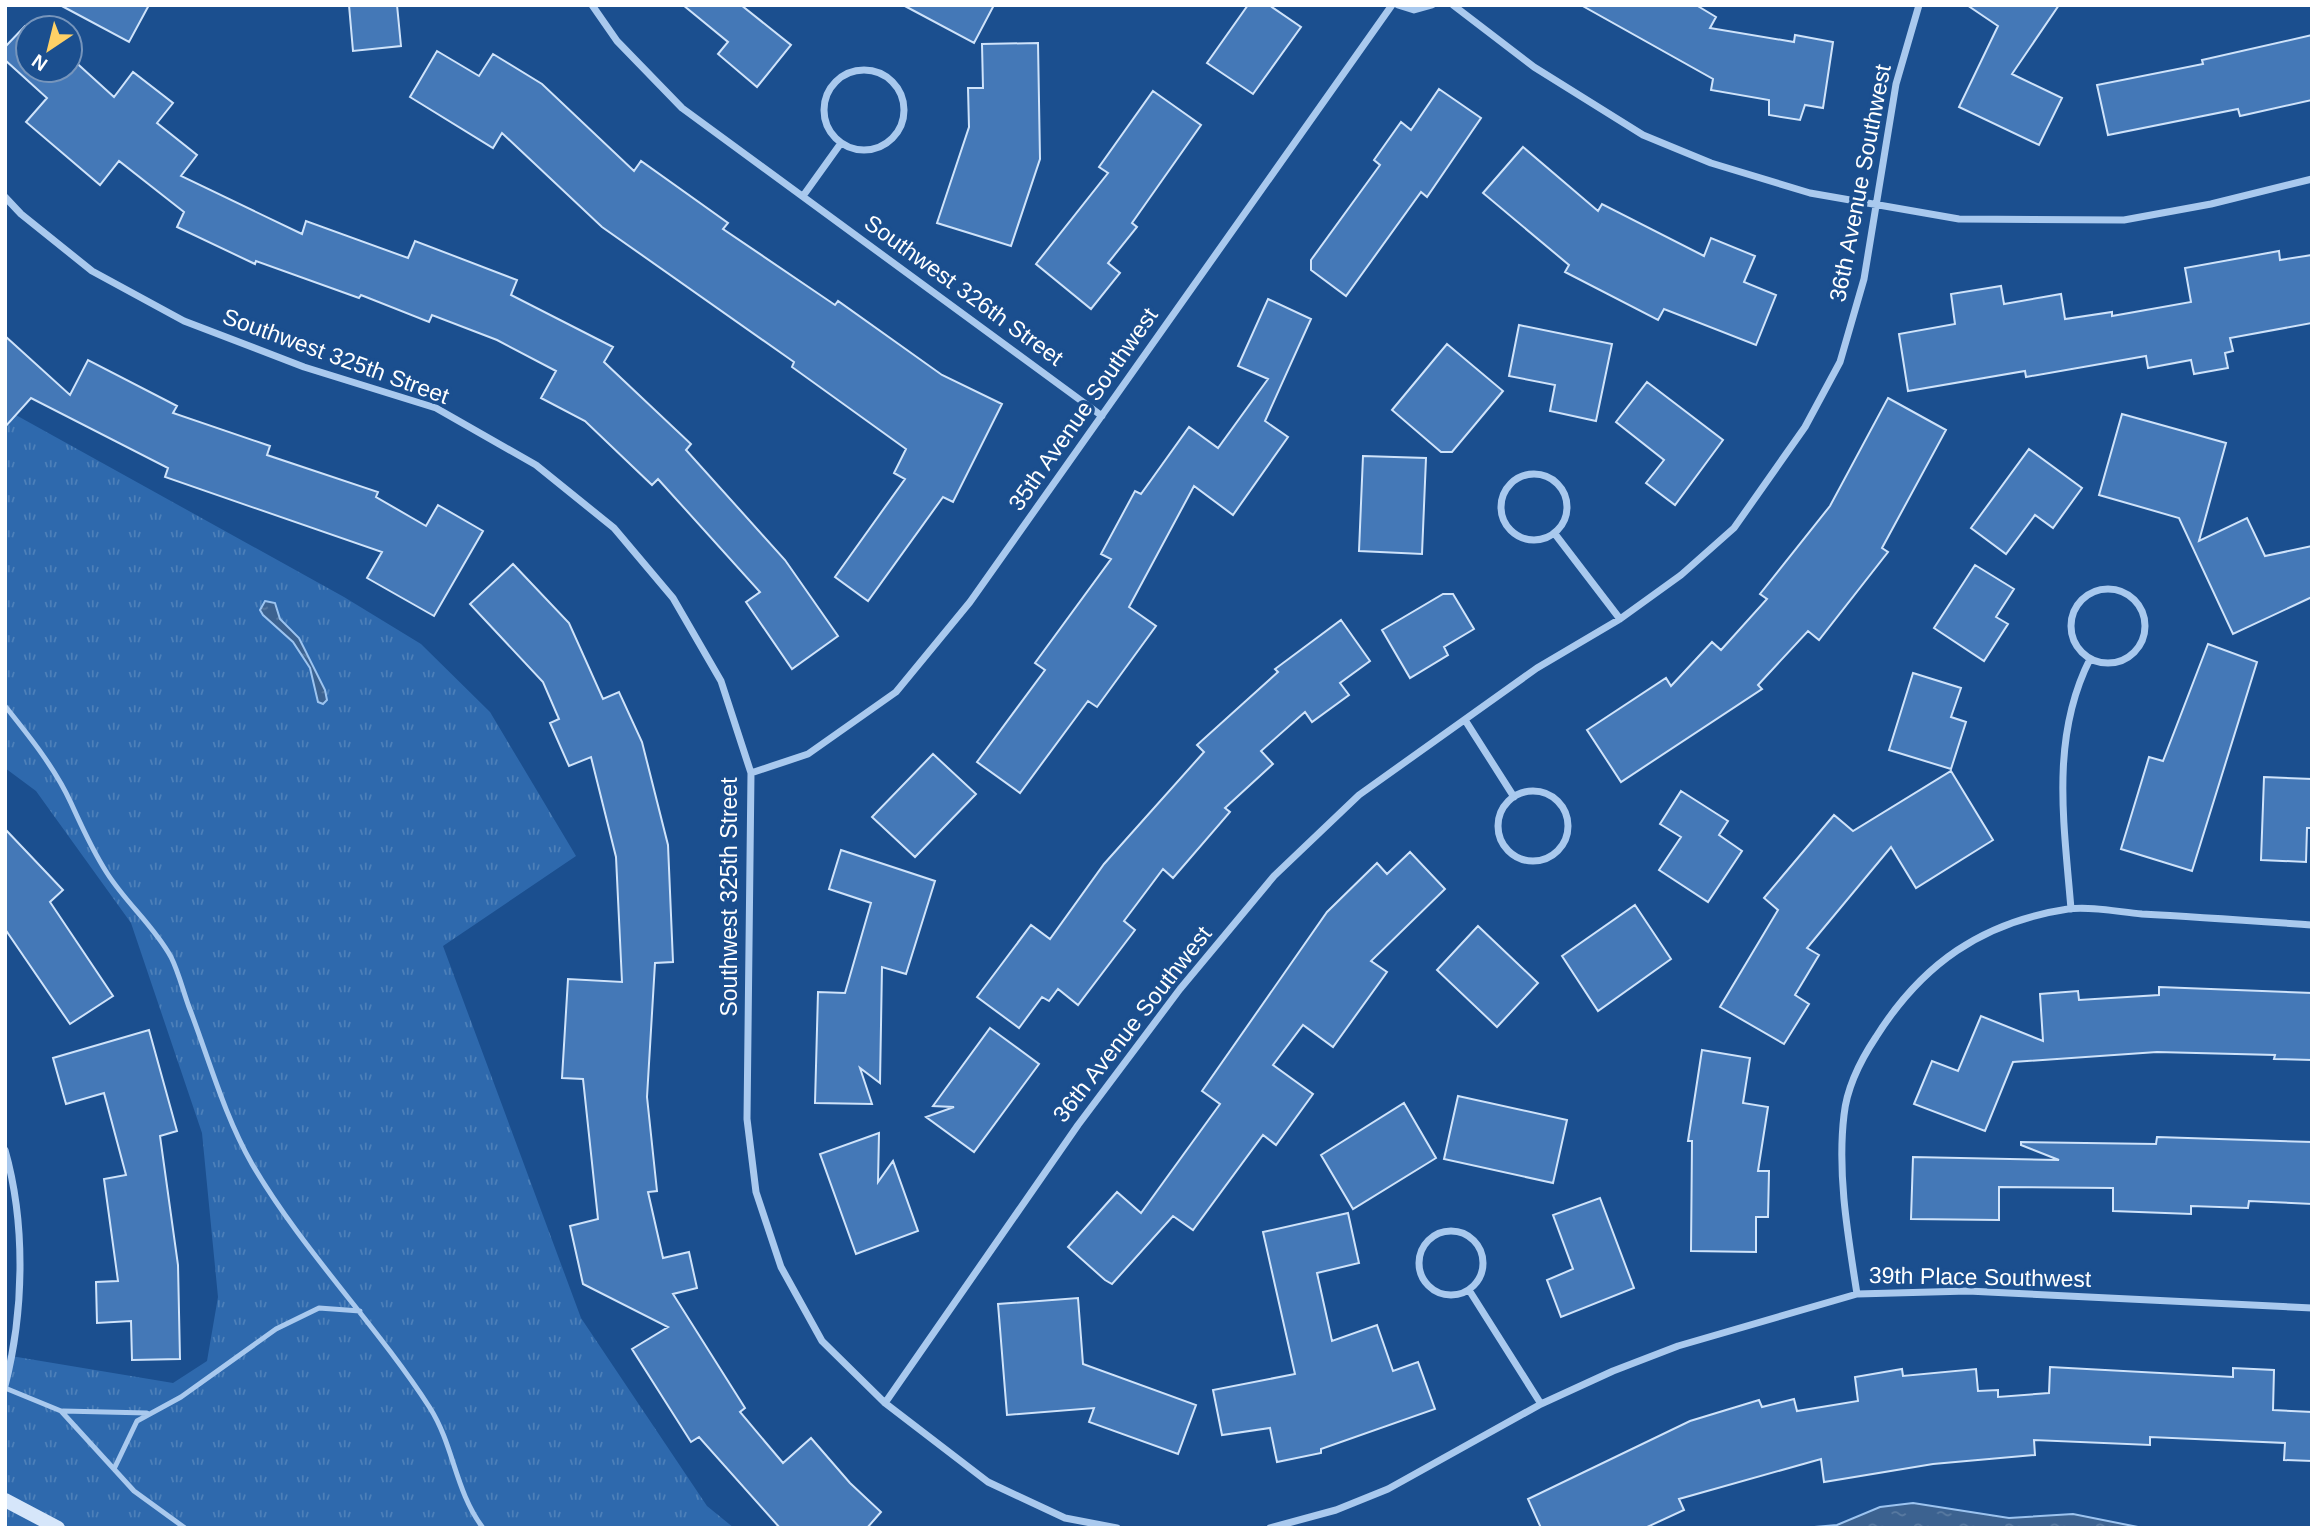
<svg xmlns="http://www.w3.org/2000/svg" width="2317" height="1533" viewBox="0 0 2317 1533" font-family="Helvetica,sans-serif">
<style>
.grass{fill:url(#grass-tufts)}
.water{fill:url(#water-ripples);stroke:#9cc4f0;stroke-width:2}
.building{fill:#4478b7;stroke:#cfe3fa;stroke-width:2}
.lines{fill:none;stroke-linecap:round;stroke-linejoin:round}
.service{stroke:#a9c9ee;stroke-width:5}
.minor{stroke:#a9c9ee;stroke-width:7}
.secondary{stroke:#d6e6fa;stroke-width:14}
.labels{text-anchor:middle;dominant-baseline:central;stroke-width:7;stroke-linejoin:round;paint-order:stroke}
.street-label{font-size:23px;fill:#fff;stroke:#1b4f8f}
</style>
<defs>
<pattern id="grass-tufts" width="24" height="20" patternUnits="userSpaceOnUse" patternTransform="scale(1.75)"><rect width="24" height="20" fill="#2e69ad"/><path d="M3 7l-1-3M5 7V3M7 7l1-3M15 17l-1-3M17 17v-4M19 17l1-3" fill="none" stroke="#4d80b9"/></pattern>
<pattern id="water-ripples" width="26" height="14" patternUnits="userSpaceOnUse" patternTransform="scale(1.75)"><rect width="26" height="14" fill="#3c6290"/><path d="M2 4q2-2 4 0t4 0M15 11q2-2 4 0t4 0" fill="none" stroke="#597aa1"/></pattern>
</defs>
<rect width="100%" height="100%" fill="#1b4f8f"/>
<!-- grass -->
<path class="grass" d="M 5,409 L 344,597 L 421,644 L 490,712 L 576,856 L 443,946 L 581,1318 L 707,1506 L 734,1528 L 5,1528 L 5,1355 L 173,1383 L 207,1361 L 218,1297 L 202,1133 L 131,923 L 36,791 L 5,768 Z"/>
<!-- water -->
<path class="water" d="M 265,601 L 275,603 L 280,619 L 299,638 L 325,690 L 327,700 L 323,704 L 318,702 L 310,668 L 293,642 L 263,615 L 260,610 Z
M 1913,1503 L 2009,1518 L 2073,1514 L 2143,1528 L 1803,1528 L 1837,1525 L 1880,1507 Z"/>
<!-- building -->
<path class="building" d="M 60,5 L 149,5 L 129,42 Z
M 349,5 L 397,5 L 401,46 L 353,51 Z
M 683,5 L 741,5 L 791,45 L 757,87 L 718,54 L 728,42 Z
M 903,5 L 994,5 L 974,43 Z
M 1248,5 L 1269,5 L 1301,27 L 1253,94 L 1207,63 Z
M 1581,5 L 1696,5 L 1716,17 L 1710,28 L 1794,42 L 1795,35 L 1833,42 L 1823,108 L 1805,105 L 1800,120 L 1769,115 L 1769,100 L 1711,90 L 1713,79 Z
M 1967,5 L 2059,5 L 2012,74 L 2062,98 L 2039,145 L 1959,107 L 1998,26 Z
M 25,26 L 37,28 L 28,28 L 28,70 L 70,70 L 70,57 L 114,97 L 133,72 L 173,103 L 157,123 L 197,155 L 181,176 L 302,234 L 306,221 L 408,258 L 415,241 L 517,280 L 511,295 L 613,347 L 604,362 L 691,444 L 686,450 L 785,560 L 838,636 L 792,669 L 746,602 L 760,592 L 658,479 L 652,485 L 585,421 L 541,398 L 556,371 L 497,340 L 432,315 L 429,322 L 361,295 L 359,298 L 256,261 L 255,264 L 177,227 L 184,212 L 119,161 L 100,185 L 26,122 L 47,98 L 5,60 L 5,47 Z
M 2312,35 L 2312,100 L 2240,116 L 2238,109 L 2108,135 L 2097,85 L 2203,64 L 2202,60 Z
M 1038,43 L 1040,159 L 1011,246 L 937,223 L 969,127 L 968,88 L 983,88 L 982,44 Z
M 437,51 L 479,76 L 493,54 L 542,84 L 634,171 L 641,161 L 728,223 L 723,229 L 835,305 L 838,301 L 942,375 L 1002,404 L 953,502 L 943,497 L 868,601 L 835,577 L 905,479 L 894,473 L 906,449 L 792,367 L 794,362 L 602,227 L 502,133 L 493,148 L 410,97 Z
M 1439,89 L 1481,118 L 1427,197 L 1421,192 L 1346,296 L 1311,270 L 1311,260 L 1380,165 L 1374,160 L 1401,122 L 1411,130 Z
M 1153,91 L 1201,125 L 1132,223 L 1137,227 L 1108,263 L 1120,273 L 1091,309 L 1036,264 L 1108,173 L 1099,167 Z
M 1523,147 L 1598,211 L 1602,204 L 1704,256 L 1711,238 L 1755,256 L 1744,282 L 1776,295 L 1756,345 L 1664,309 L 1658,320 L 1565,272 L 1569,265 L 1483,193 Z
M 2279,251 L 2280,260 L 2312,255 L 2312,323 L 2230,338 L 2233,351 L 2225,353 L 2228,368 L 2194,374 L 2191,360 L 2148,368 L 2146,356 L 2026,377 L 2025,371 L 1908,391 L 1899,334 L 1955,324 L 1951,294 L 2001,286 L 2004,304 L 2061,294 L 2065,319 L 2112,312 L 2112,316 L 2191,302 L 2185,268 Z
M 1268,299 L 1311,319 L 1265,421 L 1288,437 L 1233,515 L 1194,486 L 1129,607 L 1156,626 L 1097,707 L 1088,701 L 1020,793 L 977,762 L 1045,670 L 1035,663 L 1111,559 L 1101,554 L 1135,491 L 1141,494 L 1189,427 L 1218,448 L 1268,379 L 1238,366 Z
M 1519,325 L 1612,344 L 1596,421 L 1550,411 L 1555,385 L 1509,376 Z
M 5,336 L 70,395 L 88,360 L 177,406 L 173,413 L 270,446 L 267,455 L 378,492 L 376,497 L 426,526 L 438,505 L 483,531 L 434,616 L 367,578 L 382,552 L 165,477 L 168,468 L 31,398 L 5,427 Z
M 1447,344 L 1503,391 L 1452,452 L 1441,452 L 1392,410 Z
M 1647,382 L 1723,440 L 1675,505 L 1646,483 L 1664,460 L 1616,422 Z
M 1888,398 L 1946,430 L 1882,548 L 1888,552 L 1819,640 L 1808,631 L 1758,685 L 1762,689 L 1621,782 L 1587,730 L 1666,678 L 1671,686 L 1712,642 L 1721,650 L 1767,599 L 1760,594 L 1830,506 Z
M 2122,414 L 2226,443 L 2199,541 L 2247,518 L 2265,556 L 2312,546 L 2312,597 L 2233,634 L 2179,518 L 2099,495 Z
M 2029,449 L 2082,488 L 2053,528 L 2035,515 L 2006,554 L 1971,528 Z
M 1363,456 L 1426,458 L 1422,554 L 1359,551 Z
M 513,564 L 569,623 L 603,699 L 619,692 L 642,742 L 668,845 L 673,962 L 655,963 L 647,1097 L 657,1191 L 648,1192 L 663,1258 L 689,1252 L 697,1288 L 673,1294 L 745,1408 L 740,1412 L 783,1463 L 811,1438 L 850,1483 L 881,1512 L 867,1528 L 780,1528 L 699,1437 L 691,1442 L 632,1349 L 668,1327 L 583,1284 L 570,1226 L 598,1219 L 583,1079 L 562,1078 L 568,979 L 622,982 L 616,857 L 591,757 L 569,766 L 550,723 L 559,719 L 543,682 L 470,604 Z
M 1975,565 L 2014,589 L 1996,617 L 2008,624 L 1984,661 L 1934,628 Z
M 1443,594 L 1453,594 L 1474,629 L 1444,647 L 1448,655 L 1410,678 L 1382,630 Z
M 1341,620 L 1370,661 L 1340,683 L 1349,695 L 1312,722 L 1305,712 L 1261,751 L 1273,764 L 1225,808 L 1230,812 L 1173,878 L 1163,869 L 1124,921 L 1135,930 L 1078,1005 L 1058,989 L 1049,1001 L 1042,997 L 1019,1028 L 977,997 L 1031,925 L 1050,939 L 1104,864 L 1204,752 L 1197,745 L 1278,672 L 1275,669 Z
M 2208,644 L 2257,662 L 2192,871 L 2121,849 L 2149,757 L 2163,761 Z
M 1913,673 L 1961,688 L 1951,717 L 1966,722 L 1951,769 L 1889,750 Z
M 933,754 L 976,794 L 915,857 L 872,817 Z
M 1951,771 L 1993,840 L 1916,888 L 1891,847 L 1807,948 L 1819,955 L 1795,995 L 1809,1004 L 1784,1044 L 1720,1007 L 1778,910 L 1764,898 L 1834,815 L 1853,831 Z
M 2264,777 L 2312,779 L 2312,828 L 2307,828 L 2306,862 L 2261,860 Z
M 1681,791 L 1728,821 L 1719,835 L 1742,851 L 1708,902 L 1659,870 L 1681,837 L 1660,824 Z
M 5,829 L 63,890 L 50,902 L 113,996 L 70,1024 L 5,929 Z
M 841,850 L 935,881 L 906,974 L 882,967 L 880,1083 L 860,1068 L 872,1104 L 815,1103 L 818,992 L 845,993 L 871,903 L 829,889 Z
M 1410,852 L 1445,889 L 1371,961 L 1387,972 L 1333,1047 L 1303,1025 L 1273,1065 L 1313,1094 L 1276,1145 L 1263,1135 L 1193,1230 L 1173,1216 L 1112,1284 L 1105,1280 L 1068,1247 L 1117,1192 L 1141,1213 L 1220,1104 L 1202,1091 L 1327,912 L 1377,863 L 1387,874 Z
M 1635,905 L 1671,959 L 1598,1011 L 1562,956 Z
M 1478,926 L 1538,983 L 1497,1027 L 1437,970 Z
M 2159,987 L 2312,993 L 2312,1060 L 2274,1059 L 2275,1055 L 2157,1052 L 2013,1062 L 1985,1131 L 1914,1104 L 1932,1061 L 1958,1071 L 1981,1016 L 2043,1041 L 2040,994 L 2078,991 L 2079,1000 L 2159,995 Z
M 990,1028 L 1039,1064 L 974,1152 L 926,1117 L 954,1107 L 933,1106 Z
M 149,1030 L 177,1131 L 160,1136 L 178,1265 L 180,1359 L 132,1360 L 131,1321 L 97,1323 L 96,1282 L 118,1281 L 104,1179 L 126,1175 L 104,1093 L 66,1104 L 53,1058 Z
M 1702,1050 L 1750,1058 L 1743,1103 L 1768,1107 L 1758,1171 L 1769,1171 L 1768,1217 L 1756,1217 L 1756,1252 L 1691,1251 L 1692,1141 L 1688,1141 Z
M 1458,1096 L 1567,1120 L 1553,1183 L 1444,1159 Z
M 1404,1103 L 1436,1158 L 1353,1209 L 1321,1155 Z
M 879,1133 L 878,1182 L 893,1161 L 918,1231 L 856,1254 L 820,1154 Z
M 2157,1137 L 2312,1142 L 2312,1204 L 2249,1201 L 2248,1208 L 2191,1206 L 2191,1214 L 2113,1211 L 2113,1188 L 1999,1187 L 1999,1220 L 1911,1219 L 1913,1157 L 2059,1160 L 2021,1145 L 2021,1142 L 2156,1144 Z
M 1600,1198 L 1634,1288 L 1561,1317 L 1547,1280 L 1573,1269 L 1553,1215 Z
M 1348,1213 L 1359,1263 L 1317,1273 L 1332,1341 L 1377,1325 L 1393,1371 L 1418,1362 L 1435,1409 L 1321,1449 L 1321,1453 L 1277,1462 L 1270,1428 L 1222,1435 L 1213,1390 L 1295,1374 L 1263,1232 Z
M 1078,1298 L 1083,1364 L 1196,1405 L 1178,1454 L 1089,1422 L 1094,1408 L 1007,1415 L 998,1304 Z
M 2050,1367 L 2233,1377 L 2233,1368 L 2274,1370 L 2273,1410 L 2312,1412 L 2312,1461 L 2284,1460 L 2285,1443 L 2150,1437 L 2150,1445 L 2034,1440 L 2035,1455 L 1933,1464 L 1824,1482 L 1821,1459 L 1679,1499 L 1684,1510 L 1645,1528 L 1541,1528 L 1528,1499 L 1690,1421 L 1759,1400 L 1762,1407 L 1794,1399 L 1797,1411 L 1858,1401 L 1855,1377 L 1902,1369 L 1903,1376 L 1976,1369 L 1978,1391 L 1998,1390 L 1998,1397 L 2049,1393 Z"/>
<g class="lines">
<!-- service -->
<path class="service" d="M 5,706 C 29,736 55,768 71,803 C 82,827 92,850 107,873 C 126,903 154,926 171,957 C 179,973 183,991 189,1007 C 209,1059 224,1115 252,1164 C 303,1251 375,1323 430,1408 C 454,1446 455,1491 483,1528
M 5,1388 L 61,1411 L 134,1491 L 185,1528
M 63,1411 L 147,1413
M 114,1469 L 137,1421 L 181,1397 L 276,1329 L 319,1308 L 360,1311"/>
<!-- minor -->
<path class="minor" d="M 592,5 L 617,41 L 682,108 L 1102,416
M 1398,5 L 1414,10 L 1432,5
M 1453,5 L 1534,67 L 1643,135 L 1711,163 L 1810,193 L 1959,219 L 2124,220 L 2211,204 L 2312,179
M824 110a40 40 0 1 1 80 0a40 40 0 1 1-80 0Z
M 803,196 L 841,143
M 5,197 L 21,214 L 92,271 L 184,321 L 304,367 L 436,408 L 536,465 L 614,528 L 673,598 L 721,681 L 751,773 L 747,1119 L 756,1192 L 781,1267 L 822,1341 L 885,1403 L 988,1482 L 1065,1518 L 1117,1528
M1501 507a33 33 0 1 1 66 0a33 33 0 1 1-66 0Z
M 1555,534 L 1620,619
M2071 626a37 37 0 1 1 74 0a37 37 0 1 1-74 0Z
M 1465,720 L 1514,797
M 751,773 L 808,754 L 896,692 L 970,602 L 1392,5
M1498 826a35 35 0 1 1 70 0a35 35 0 1 1-70 0Z
M 2071,909 C 2064,823 2050,738 2090,659
M 5,1150 C 26,1224 24,1312 5,1386
M1419 1263a32 32 0 1 1 64 0a32 32 0 1 1-64 0Z
M 1469,1290 L 1541,1404
M 1857,1294 C 1848,1236 1837,1174 1844,1115 C 1847,1086 1860,1061 1876,1037 C 1922,964 1982,922 2068,909 C 2091,906 2119,912 2142,914 C 2199,917 2255,921 2312,925
M 885,1403 L 1078,1125 L 1180,989 L 1274,876 L 1359,795 L 1537,668 L 1620,619 L 1681,575 L 1734,528 L 1805,427 L 1840,362 L 1864,279 L 1896,84 L 1919,5
M 1270,1528 L 1336,1510 L 1388,1489 L 1541,1404 L 1613,1371 L 1678,1346 L 1857,1294 L 1968,1291 L 2312,1308"/>
<!-- secondary -->
<path class="secondary" d="M 5,1500 L 58,1528"/>
</g>
<g class="labels">
<!-- street labels -->
<g class="street-label">
<text transform="translate(1860 183) rotate(-79)">36th Avenue Southwest</text>
<text transform="translate(964 290) rotate(36)">Southwest 326th Street</text>
<text transform="translate(336 356) rotate(20)">Southwest 325th Street</text>
<text transform="translate(1083 409) rotate(-55)">35th Avenue Southwest</text>
<text transform="translate(729 897) rotate(-90)">Southwest 325th Street</text>
<text transform="translate(1132 1024) rotate(-52)">36th Avenue Southwest</text>
<text transform="translate(1980 1277) rotate(1)">39th Place Southwest</text>
</g>
</g>
<!-- border -->
<rect width="2317" height="1533" fill="none" stroke="#ffffff" stroke-width="14"/>
<!-- north arrow -->
<g transform="translate(49 49) rotate(215)"><circle r="33" fill="#1b4f8f" stroke="#7695bc" stroke-width="2"/>
<path d="M0-5L12 26L0 18L-12 26Z" fill="#ffd166"/>
<text y="-10" font-size="19" font-weight="bold" text-anchor="middle" fill="#ffffff">N</text>
</g>
</svg>
